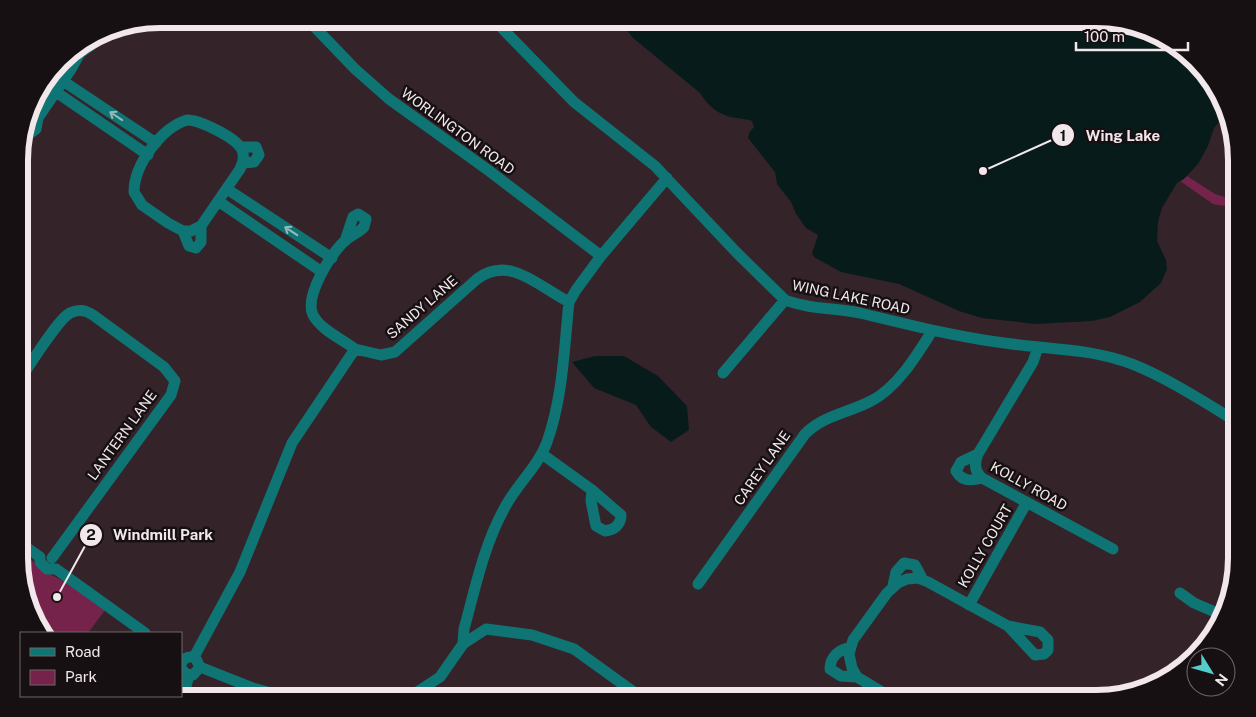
<svg xmlns="http://www.w3.org/2000/svg" width="1256" height="717" viewBox="0 0 1256 717" font-family="'Public Sans',sans-serif">
<style>
.green{fill:#75234b}
.water{fill:#081b1b}
.lines{fill:none;stroke-linecap:round;stroke-linejoin:round}
.minor{stroke:#0f7474;stroke-width:11}
.oneway{stroke:#97b9bb}
.labels{text-anchor:middle;dominant-baseline:central;stroke-width:5;stroke-linejoin:round;paint-order:stroke}
.street-label{font-size:14px;fill:#f2e7eb;stroke:#171012}
.rim{fill:none;stroke:#f2e7eb;stroke-width:6}
.leader{fill:none;stroke:#f2e7eb;stroke-width:2}
.callout-dot{fill:#f2e7eb;stroke:#171012;stroke-width:2}
.mark-label{font-size:15px;text-anchor:middle;font-weight:bold;fill:#111}
.callout-label{font-size:15px;text-anchor:middle;font-weight:bold;fill:#f2e7eb;stroke:#171012;stroke-width:5;stroke-linejoin:round;paint-order:stroke}
</style>
<rect width="100%" height="100%" fill="#34242a"/>
<!-- green -->
<path class="green" d="M 1187,176 L 1215,194 L 1237,201 L 1237,208 L 1213,204 L 1180,181 Z
M 20,547 L 40,569 L 69,584 L 105,610 L 88,633 L 42,633 L 20,575 Z"/>
<!-- water -->
<path class="water" d="M 618,19 L 1096,19 L 1166,38 L 1214,82 L 1225,115 L 1214,128 L 1208,146 L 1198,164 L 1184,179 L 1177,183 L 1162,208 L 1158,222 L 1157,241 L 1166,260 L 1167,269 L 1161,283 L 1140,302 L 1110,317 L 1092,321 L 1035,324 L 982,318 L 959,311 L 899,284 L 841,272 L 814,257 L 812,253 L 818,235 L 806,228 L 796,214 L 791,202 L 777,184 L 775,172 L 748,138 L 749,133 L 754,127 L 752,121 C 747,119 742,119 736,118 C 718,115 709,107 700,93 L 633,38 Z
M 595,356 L 624,356 L 658,376 L 687,406 L 689,430 L 671,442 L 651,427 L 636,405 L 594,388 L 572,362 Z"/>
<g class="lines">
<!-- minor -->
<path class="minor" d="M 307,19 L 355,69 L 389,99 L 488,170 L 601,256
M 493,19 L 574,102 L 655,166 L 736,252 L 785,300 C 808,309 836,308 860,313 C 910,325 960,338 1012,344 C 1048,349 1085,349 1120,360 C 1155,370 1206,403 1237,422
M 80,53 L 90,46 L 91,39
M 63,81 L 156,143
M 56,92 L 148,155
M 187,120 C 200,120 237,138 242,150 C 245,157 243,163 240,169 L 201,226 L 191,231 L 183,231 L 168,223 L 142,205 L 134,192 C 134,165 161,128 187,120 Z
M 25,137 L 25,125 L 38,118
M 20,144 L 25,137 L 36,129 L 38,118 L 70,71 L 80,53 L 82,45
M 241,147 L 256,147 L 259,155 L 254,162 L 243,163
M 227,189 L 332,258
M 218,201 L 322,272
M 183,231 L 189,246 L 196,248 L 201,242 L 201,226
M 345,241 L 353,217 L 358,214 L 366,219 L 364,227 C 358,233 352,235 346,240 C 331,252 304,297 313,315 C 321,330 342,339 355,349
M 1038,347 L 1033,362 L 978,454 C 974,463 974,471 982,478 L 1113,549
M 723,373 L 785,300
M 20,379 C 30,365 58,319 70,313 C 78,309 86,310 93,315 L 164,367 L 175,381 L 171,395 L 52,558
M 1227,416 L 1237,401
M 542,454 L 592,490 L 591,501 L 596,526 L 605,531 C 614,530 621,525 621,515 L 592,490
M 978,454 L 961,462 L 956,471 C 962,482 972,481 982,478
M 20,543 L 40,557 L 40,562 L 47,569 L 56,569 L 145,633
M 698,584 L 805,434 C 824,415 848,413 871,401 C 897,388 917,355 932,331
M 893,586 L 896,572 L 904,563 L 915,565 L 923,580
M 1180,593 L 1194,603 L 1222,615
M 969,605 L 1027,502
M 463,644 L 464,629 C 475,589 484,545 504,509 C 516,485 538,467 547,442 C 563,397 564,349 569,302
M 850,648 C 839,649 830,657 830,669 L 841,676 L 857,677
M 194,657 L 240,572 L 292,443 L 355,349 L 381,355 L 395,352 L 477,279 C 510,254 540,288 569,302 L 576,290 L 601,256 L 667,178
M 181,664 C 184,657 190,655 196,659 L 200,667 L 193,675 L 186,674 L 181,668
M 200,667 L 253,688 L 289,698
M 183,698 L 189,675
M 408,698 L 440,677 L 463,644 L 486,629 L 532,635 L 574,649 L 642,698
M 892,698 L 857,677 L 852,668 L 849,654 L 853,640 L 887,593 L 898,583 L 907,579 L 918,578 L 928,582 L 1008,626 L 1035,655 L 1044,654 L 1048,650 L 1048,640 L 1040,632 L 1008,626"/>
</g>
<!-- one-way arrows -->
<defs><path id="oneway-shaft" d="M-6 0H5M1.5-3L5.5 0L1.5 3" fill="none" stroke-width="1.6" stroke-linecap="round" stroke-linejoin="round" transform="scale(1.25)"/></defs>
<g class="oneway">
<use href="#oneway-shaft" transform="translate(116 116) rotate(-146)"/>
<use href="#oneway-shaft" transform="translate(291 231) rotate(-147)"/>
</g>
<g class="labels">
<!-- street labels -->
<g class="street-label">
<text transform="translate(458 131) rotate(36)">WORLINGTON ROAD</text>
<text transform="translate(851 297) rotate(12)">WING LAKE ROAD</text>
<text transform="translate(422 307) rotate(-41)">SANDY LANE</text>
<text transform="translate(122 435) rotate(-54)">LANTERN LANE</text>
<text transform="translate(762 468) rotate(-55)">CAREY LANE</text>
<text transform="translate(1029 486) rotate(29)">KOLLY ROAD</text>
<text transform="translate(985 546) rotate(-60)">KOLLY COURT</text>
</g>
</g>
<!-- crop -->
<path d="M0 0H1256V717H0ZM160 28H1096A132 132 0 0 1 1228 160V558A132 132 0 0 1 1096 690H160A132 132 0 0 1 28 558V160A132 132 0 0 1 160 28Z" fill="#171012" fill-rule="evenodd"/>
<path class="rim" d="M160 28H1096A132 132 0 0 1 1228 160V558A132 132 0 0 1 1096 690H160A132 132 0 0 1 28 558V160A132 132 0 0 1 160 28Z"/>
<!-- callouts -->
<path class="leader" d="M983 171L1063 135M57 597L91 535"/>
<g class="callout-dot">
<circle cx="983" cy="171" r="5"/>
<circle cx="57" cy="597" r="5"/>
<circle cx="1063" cy="135" r="12"/>
<circle cx="91" cy="535" r="12"/>
</g>
<g class="mark-label">
<text x="1063" y="141">1</text>
<text x="91" y="540">2</text>
</g>
<g class="callout-label">
<text x="1123" y="141">Wing Lake</text>
<text x="163" y="540">Windmill Park</text>
</g>
<!-- legend -->
<rect x="20" y="632" width="162" height="65" fill="#171012" stroke="#6f6669"/>
<rect x="30" y="648" width="25" height="8" fill="#0f7474" stroke="#6f6669"/>
<text x="65" y="657" font-size="15" fill="#f2e7eb">Road</text>
<rect x="30" y="670" width="25" height="15" fill="#75234b" stroke="#6f6669"/>
<text x="65" y="682" font-size="15" fill="#f2e7eb">Park</text>
<!-- north arrow -->
<g transform="translate(1211 672) rotate(127)"><circle r="24" fill="#171012" stroke="#6f6669"/>
<path d="M0-4L9 19L0 12L-9 19Z" fill="#53cdcb"/>
<text y="-8" font-size="14" font-weight="bold" text-anchor="middle" fill="#f2e7eb">N</text>
</g>
<!-- scale -->
<path d="M1076 42v8h112v-8" fill="none" stroke="#f2e7eb" stroke-width="2.5"/>
<text x="1084" y="42" font-size="15" fill="#f2e7eb" stroke="#171012" stroke-width="4" paint-order="stroke">100 m</text>
</svg>
